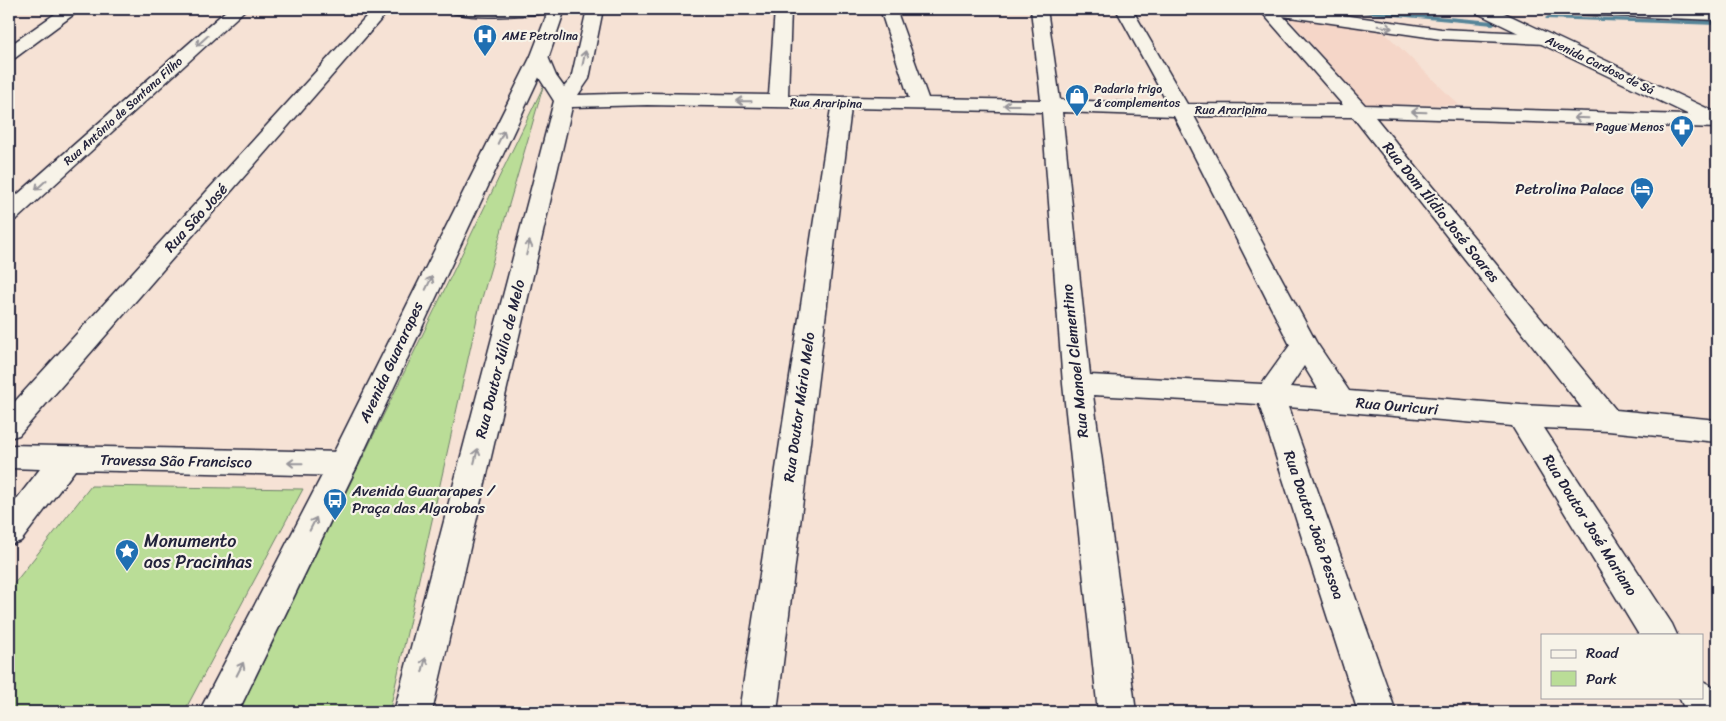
<svg xmlns="http://www.w3.org/2000/svg" width="1726" height="721" viewBox="0 0 1726 721" font-family="Sriracha,sans-serif">
<style>
.built{fill:#f5d6c8}
.green{fill:#badd97;stroke:#6e8069}
.lines{fill:none;stroke-linecap:round;stroke-linejoin:round}
.stream{fill:#578599;fill-rule:evenodd}
.minor-casing{stroke:#22223b;stroke-width:3}
.tertiary-casing{stroke:#22223b;stroke-width:3}
.primary-casing{stroke:#22223b;stroke-width:3}
.trunk-casing{stroke:#22223b;stroke-width:3}
.minor{fill:#f7f3e8;fill-rule:evenodd}
.tertiary{fill:#f7f3e8;fill-rule:evenodd}
.primary{fill:#f7f3e8;fill-rule:evenodd}
.trunk{fill:#f7f3e8;fill-rule:evenodd}
.oneway{stroke:#97959a}
.labels{text-anchor:middle;dominant-baseline:central;stroke-width:4.5;stroke-linejoin:round;paint-order:stroke}
.far-poi-label{font-size:12px;fill:#22223b;stroke:#f7f3e8;text-anchor:start}
.far-street-label{font-size:12px;fill:#22223b;stroke:#f7f3e8}
.poi-label{font-size:15px;fill:#22223b;stroke:#f7f3e8;text-anchor:end}
.street-label{font-size:15px;fill:#22223b;stroke:#f7f3e8}
.near-poi-label{font-size:18px;fill:#22223b;stroke:#f7f3e8;text-anchor:start}
</style>
<rect width="100%" height="100%" fill="#f6e2d5"/>
<filter id="ink" filterUnits="userSpaceOnUse"><feTurbulence type="fractalNoise" baseFrequency=".02" numOctaves="2"/><feDisplacementMap in="SourceGraphic" scale="10" xChannelSelector="R" yChannelSelector="G"/><feConvolveMatrix kernelMatrix="1 2 1 2 8 2 1 2 1" color-interpolation-filters="sRGB"/></filter>
<g filter="url(#ink)">
<!-- built -->
<path class="built" d="M 1284,13 L 1385,33 L 1459,105 L 1365,104 Z"/>
<!-- green -->
<path class="green" d="M 543,87 L 480,305 L 390,709 L 339,712 L 239,712 Z
M 91,486 L 303,489 L 184,712 L 9,712 L 9,590 Z"/>
<g class="lines">
<!-- stream -->
<path class="stream" d="M 1339,9 L 1357,9 L 1493,21 L 1496,23 L 1493,25 L 1342,11 Z
M 1548,16 L 1717,21 L 1717,25 L 1546,19 L 1545,18 Z"/>
<!-- minor casing -->
<g class="minor-casing">
<path id="minor" d="M 62,9 L 81,9 L 15,58 L 9,59 L 9,46 Z
M 373,9 L 390,9 L 19,435 L 9,438 L 9,408 Z
M 587,9 L 603,9 L 589,79 L 578,95 L 647,93 L 769,95 L 775,9 L 791,9 L 788,96 L 909,98 L 880,9 L 896,9 L 928,98 L 1041,100 L 1031,9 L 1047,9 L 1060,100 L 1168,104 L 1116,9 L 1132,9 L 1187,104 L 1343,105 L 1259,9 L 1301,9 L 1441,29 L 1546,34 L 1552,35 L 1555,39 L 1552,43 L 1546,44 L 1441,39 L 1283,16 L 1365,105 L 1717,116 L 1717,128 L 1375,117 L 1616,410 L 1717,420 L 1717,442 L 1608,431 L 1544,428 L 1672,624 L 1677,635 L 1639,635 L 1512,426 L 1288,407 L 1396,712 L 1358,712 L 1259,404 L 1093,395 L 1136,712 L 1098,712 L 1063,384 L 1042,112 L 851,108 L 777,712 L 739,712 L 831,108 L 647,105 L 572,107 L 432,712 L 394,712 L 554,101 L 538,76 L 531,56 L 534,52 L 540,51 L 546,52 L 556,76 L 564,87 L 571,79 ZM 1062,112 L 1174,116 L 1290,345 L 1262,384 L 1090,375 ZM 1194,116 L 1353,117 L 1582,408 L 1521,405 L 1349,391 L 1316,342 ZM 1304,366 L 1318,389 L 1290,387 Z
M 1564,9 L 1717,10 L 1717,20 L 1572,14 L 1566,13 Z
M 9,445 L 343,452 L 354,456 L 358,464 L 354,472 L 343,476 L 75,470 L 21,541 L 9,545 L 9,509 L 40,469 L 9,468 Z
M 1702,681 C 1718,687 1717,697 1717,712 L 1686,712 L 1679,697 L 1702,697 Z"/>
</g>
<!-- tertiary casing -->
<g class="tertiary-casing">
<path id="tertiary" d="M 228,9 L 246,9 L 17,219 L 9,221 L 9,202 Z"/>
</g>
<!-- primary casing -->
<g class="primary-casing">
<path id="primary" d="M 452,9 L 545,9 L 543,13 L 537,14 C 509,16 481,19 454,13 Z
M 549,9 L 565,9 L 549,56 L 358,464 L 238,712 L 199,712 L 328,464 L 531,56 Z"/>
</g>
<!-- trunk casing -->
<g class="trunk-casing">
<path id="trunk" d="M 1475,9 L 1496,9 L 1717,113 L 1717,127 L 1710,125 L 1477,13 Z"/>
</g>
<!-- minor -->
<use href="#minor" class="minor"/>
<!-- tertiary -->
<use href="#tertiary" class="tertiary"/>
<!-- primary -->
<use href="#primary" class="primary"/>
<!-- trunk -->
<use href="#trunk" class="trunk"/>
</g>
<!-- one-way arrows -->
<defs><path id="oneway-shaft" d="M-6 0H5M1.5-3L5.5 0L1.5 3" fill="none" stroke-width="1.6" stroke-linecap="round" stroke-linejoin="round" transform="scale(1.25)"/></defs>
<g class="oneway">
<use href="#oneway-shaft" transform="translate(1385 27) rotate(9)"/>
<use href="#oneway-shaft" transform="translate(202 41) rotate(138)"/>
<use href="#oneway-shaft" transform="translate(584 58) rotate(-78)"/>
<use href="#oneway-shaft" transform="translate(744 101) rotate(-179)"/>
<use href="#oneway-shaft" transform="translate(1011 105) rotate(-180)"/>
<use href="#oneway-shaft" transform="translate(1419 112) rotate(-178)"/>
<use href="#oneway-shaft" transform="translate(1581 118) rotate(-178)"/>
<use href="#oneway-shaft" transform="translate(501 137) rotate(-64)"/>
<use href="#oneway-shaft" transform="translate(41 185) rotate(138)"/>
<use href="#oneway-shaft" transform="translate(528 248) rotate(-76)"/>
<use href="#oneway-shaft" transform="translate(429 283) rotate(-64)"/>
<use href="#oneway-shaft" transform="translate(476 456) rotate(-76)"/>
<use href="#oneway-shaft" transform="translate(295 463) rotate(-179)"/>
<use href="#oneway-shaft" transform="translate(313 524) rotate(-63)"/>
<use href="#oneway-shaft" transform="translate(424 665) rotate(-76)"/>
<use href="#oneway-shaft" transform="translate(240 669) rotate(-63)"/>
</g>
</g>
<!-- icons -->
<defs>
<g id="hospital-pin" transform="scale(1.25)"><path d="M0 17L-7.5 6A9.5 9.5 0 1 1 7.5 6Z" fill="#1f6fb2" stroke="#f7f3e8"/><path d="M-5-5h3v3.5h4V-5h3V5h-3V1.5h-4V5h-3Z" fill="#fff"/></g>
<g id="shop-pin" transform="scale(1.25)"><path d="M0 17L-7.5 6A9.5 9.5 0 1 1 7.5 6Z" fill="#1f6fb2" stroke="#f7f3e8"/><path d="M-5-2.5h2.3a2.7 3.5 0 0 1 5.4 0H5L5.5 6h-11ZM-1.5-2.5h3a1.5 2.3 0 0 0-3 0Z" fill="#fff"/></g>
<g id="pharmacy-pin" transform="scale(1.25)"><path d="M0 17L-7.5 6A9.5 9.5 0 1 1 7.5 6Z" fill="#1f6fb2" stroke="#f7f3e8"/><path d="M-2-6h4v4h4v4h-4v4h-4v-4h-4v-4h4Z" fill="#fff"/></g>
<g id="hotel-pin" transform="scale(1.25)"><path d="M0 17L-7.5 6A9.5 9.5 0 1 1 7.5 6Z" fill="#1f6fb2" stroke="#f7f3e8"/><path d="M-6-4.5h1.5V1H6V5H4.5V3h-9V5H-6ZM-4 0a1.8 1.8 0 1 1 3.6 0ZM.5 0V-2.5h3Q6-2.5 6 0Z" fill="#fff"/></g>
<g id="bus-pin" transform="scale(1.25)"><path d="M0 17L-7.5 6A9.5 9.5 0 1 1 7.5 6Z" fill="#1f6fb2" stroke="#f7f3e8"/><path d="M-5-6H5V4H4V6H2V4H-2V6H-4V4H-5ZM-3.5-4V0h7V-4ZM-3.5 1.2v1.5H-2V1.2ZM2 1.2v1.5H3.5V1.2Z" fill="#fff"/></g>
<g id="sight-pin" transform="scale(1.25)"><path d="M0 17L-7.5 6A9.5 9.5 0 1 1 7.5 6Z" fill="#1f6fb2" stroke="#f7f3e8"/><path d="M0-6L1.8-2.2L6-1.7L2.9 1.2L3.7 5.4L0 3.3L-3.7 5.4L-2.9 1.2L-6-1.7L-1.8-2.2Z" fill="#fff"/></g>
</defs>
<g fill-rule="evenodd">
<use href="#hospital-pin" x="485" y="36"/>
<use href="#shop-pin" x="1077" y="96"/>
<use href="#pharmacy-pin" x="1682" y="127"/>
<use href="#hotel-pin" x="1642" y="189"/>
<use href="#bus-pin" x="335" y="500"/>
<use href="#sight-pin" x="127" y="551"/>
</g>
<g class="labels">
<!-- far-poi labels -->
<g class="far-poi-label">
<text x="502" y="36">AME Petrolina</text>
<text x="1094" y="89">Padaria trigo<tspan x="1094" dy="14">&amp; complementos</tspan></text>
<text x="1664" y="127" text-anchor="end">Pague Menos</text>
</g>
<!-- far-street labels -->
<g class="far-street-label">
<text transform="translate(1600 65) rotate(26)">Avenida Cardoso de Sá</text>
<text transform="translate(826 103) rotate(1)">Rua Araripina</text>
<text x="1231" y="110">Rua Araripina</text>
<text transform="translate(123 111) rotate(-42)">Rua Antônio de Santana Filho</text>
</g>
<!-- poi labels -->
<g class="poi-label">
<text x="1624" y="189">Petrolina Palace</text>
<text x="352" y="491" text-anchor="start">Avenida Guararapes /<tspan x="352" dy="17">Praça das Algarobas</tspan></text>
</g>
<!-- street labels -->
<g class="street-label">
<text transform="translate(1441 212) rotate(51)">Rua Dom Ilídio José Soares</text>
<text transform="translate(196 218) rotate(-48)">Rua São José</text>
<text transform="translate(500 359) rotate(-76)">Rua Doutor Júlio de Melo</text>
<text transform="translate(1075 361) rotate(-96)">Rua Manoel Clementino</text>
<text transform="translate(391 362) rotate(-65)">Avenida Guararapes</text>
<text transform="translate(1397 406) rotate(5)">Rua Ouricuri</text>
<text transform="translate(799 407) rotate(-82)">Rua Doutor Mário Melo</text>
<text transform="translate(176 461) rotate(1)">Travessa São Francisco</text>
<text transform="translate(1314 525) rotate(71)">Rua Doutor João Pessoa</text>
<text transform="translate(1590 525) rotate(58)">Rua Doutor José Mariano</text>
</g>
<!-- near-poi labels -->
<g class="near-poi-label">
<text x="144" y="541">Monumento<tspan x="144" dy="21">aos Pracinhas</tspan></text>
</g>
</g>
<!-- margin -->
<rect width="1726" height="721" fill="none" stroke="#f7f3e8" stroke-width="30"/>
<rect x="15" y="15" width="1696" height="691" fill="none" stroke="#22223b" stroke-width="2" filter="url(#ink)"/>
<!-- legend -->
<rect x="1541" y="634" width="162" height="65" fill="#f7f3e8" stroke="#a29fa3"/>
<rect x="1551" y="650" width="25" height="8" fill="#f7f3e8" stroke="#a29fa3"/>
<text x="1586" y="658" font-size="15" fill="#22223b">Road</text>
<rect x="1551" y="671" width="25" height="15" fill="#badd97" stroke="#a29fa3"/>
<text x="1586" y="684" font-size="15" fill="#22223b">Park</text>
</svg>
